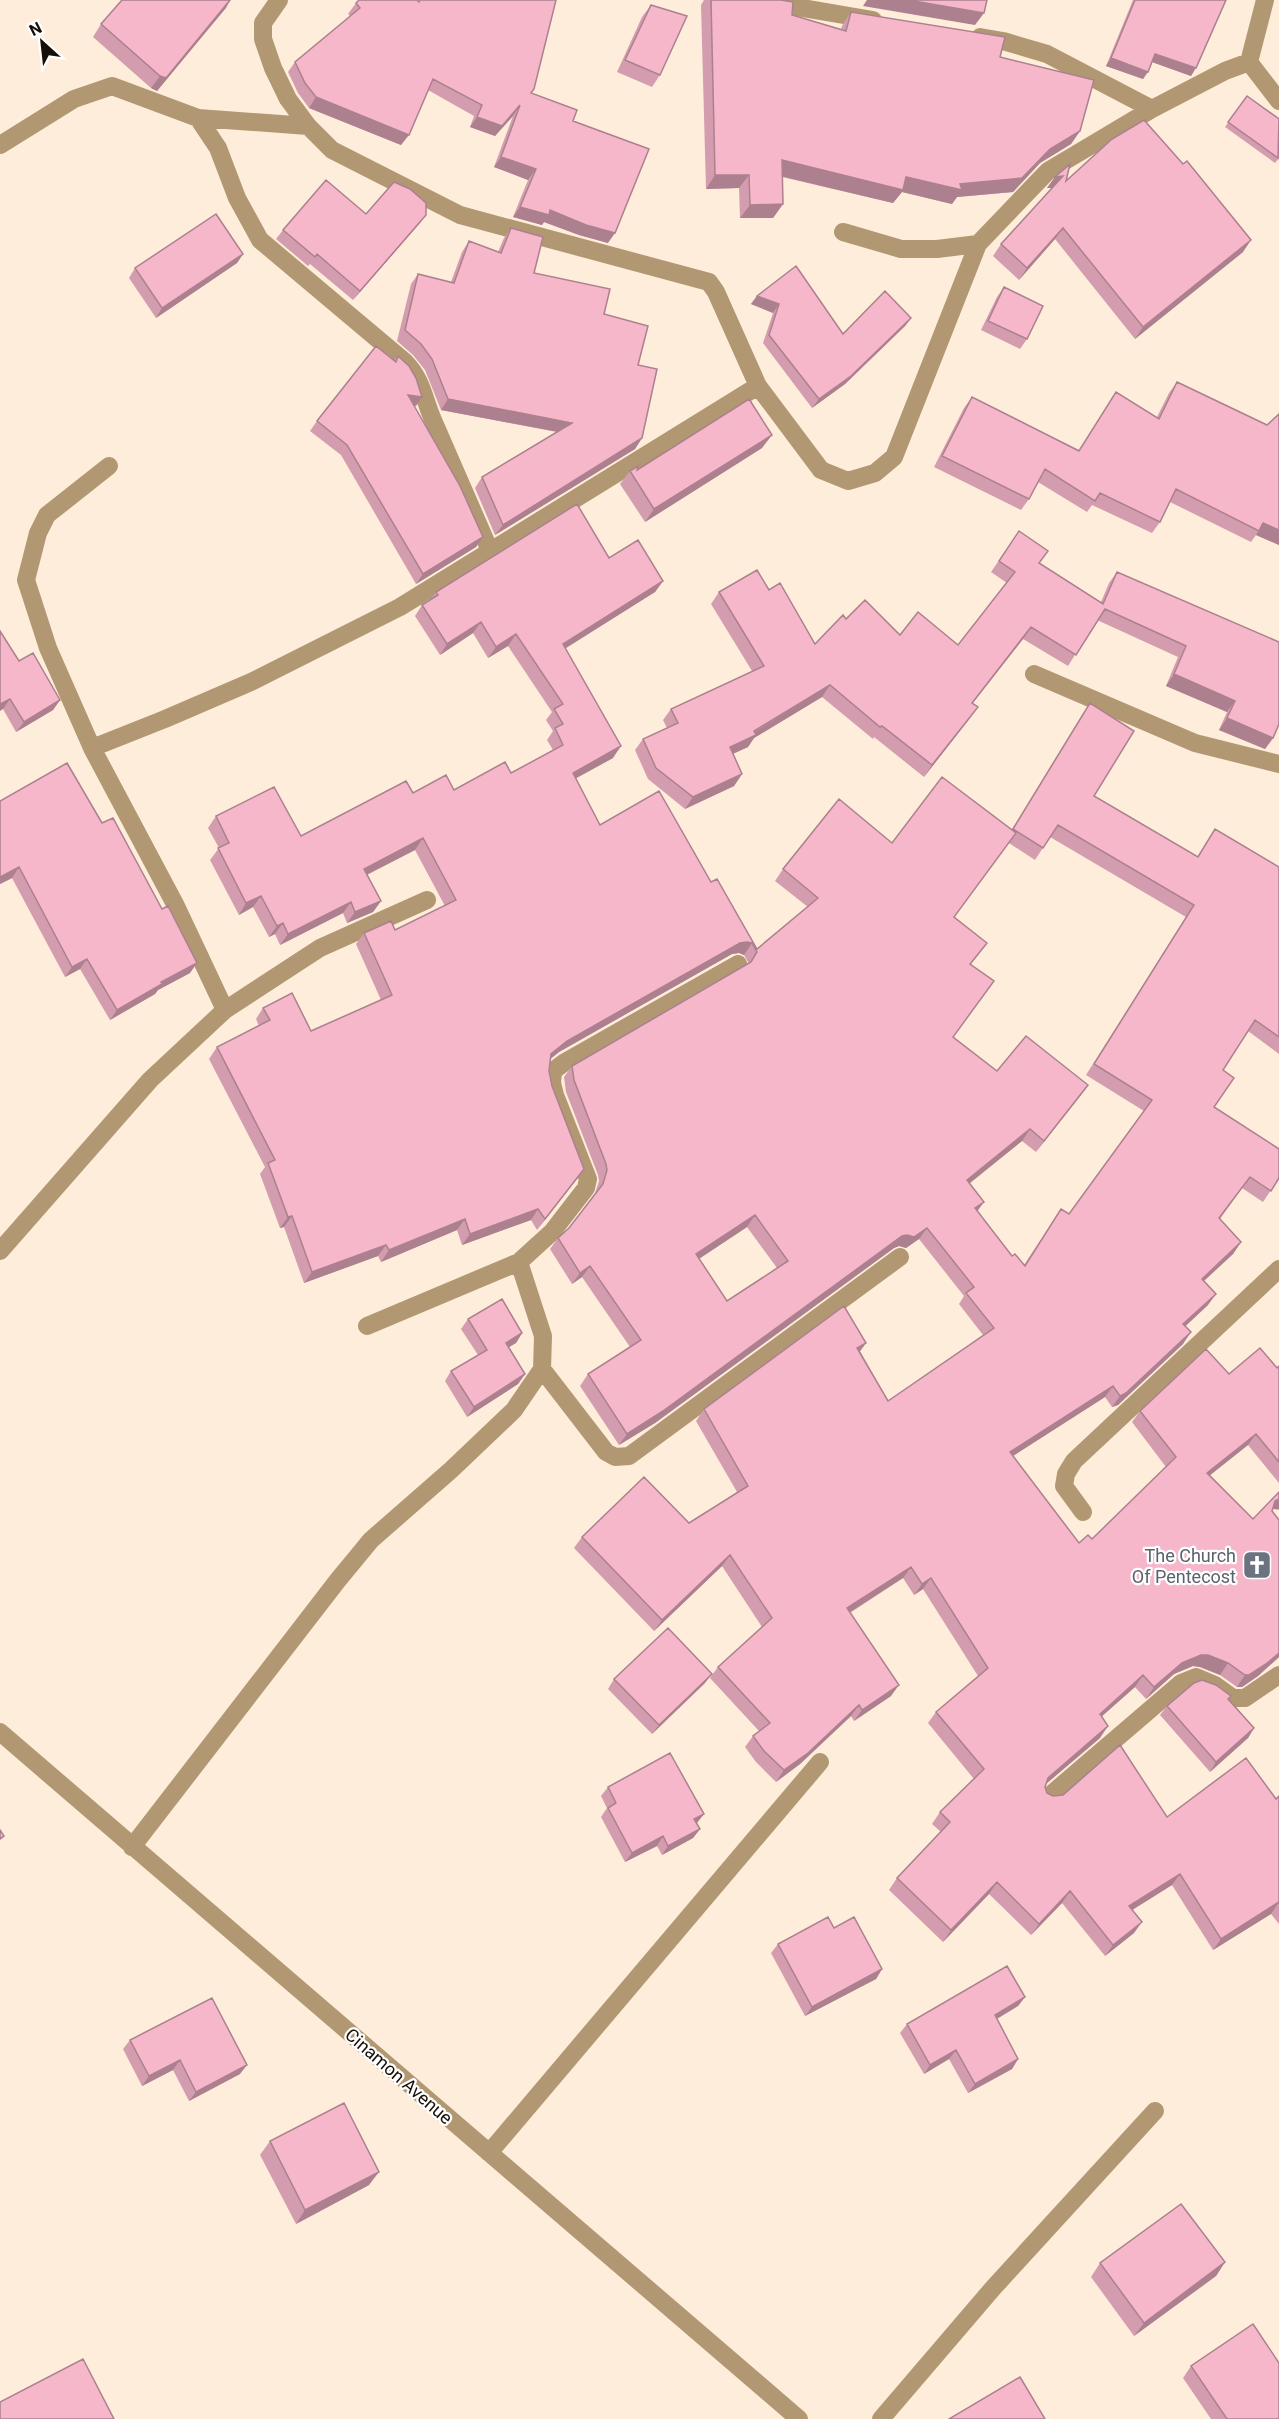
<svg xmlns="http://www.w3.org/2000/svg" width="1279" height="2419" viewBox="0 0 1279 2419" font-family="Roboto,sans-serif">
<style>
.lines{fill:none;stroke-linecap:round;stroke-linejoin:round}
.minor{stroke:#b19873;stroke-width:18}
.wall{fill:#d49daf;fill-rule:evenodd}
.shaded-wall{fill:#ac808e}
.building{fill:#f6b7cb;stroke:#ac808e;stroke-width:1.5;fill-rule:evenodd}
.labels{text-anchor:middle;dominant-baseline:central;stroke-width:4.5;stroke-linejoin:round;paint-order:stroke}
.worship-label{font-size:18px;fill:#5b616d;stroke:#fff;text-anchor:end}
.street-label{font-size:18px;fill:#150f07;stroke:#fff}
</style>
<rect width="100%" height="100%" fill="#fdedda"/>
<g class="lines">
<!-- minor -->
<path class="minor" d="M 279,0 L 263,23 L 263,39 L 273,68 L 288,99 L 308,126 L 332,150 L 460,215 L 709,282 L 716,292 L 758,386 L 821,470 L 848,481 L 875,473 L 894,457 L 978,244 L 1048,171 L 1152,109 L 1225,71 L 1249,62
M 755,0 L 873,20
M 980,37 L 1003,41 L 1047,54 L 1152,109
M 1249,62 L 1265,0
M 1249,62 L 1279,101
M 198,118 L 308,126
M 0,145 L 74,99 L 112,86 L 198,118 L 218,148 L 237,198 L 260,240 L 405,362 C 423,381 423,397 433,420 C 452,464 471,508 490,551
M 843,232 L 901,249 L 937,249 L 978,244
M 1034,674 L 1195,743 L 1279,764
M 92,748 L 48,648 L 26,580 L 38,533 L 47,515 L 109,466
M 225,1010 L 320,948 L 427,900
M 0,1251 L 150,1080 L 225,1010 L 176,906 L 92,748 L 165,719 L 251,682 L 400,607 L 758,386
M 367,1326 L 519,1262 L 552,1232 L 586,1188 L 588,1179 L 555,1095 L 552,1083 L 553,1071 L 565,1062 L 738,964
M 542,1369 L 606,1452 L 615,1457 L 629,1456 L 900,1257
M 1083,1512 L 1064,1486 L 1066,1474 L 1074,1461 L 1279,1269
M 0,1732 L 799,2419
M 1048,1797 L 1181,1683 L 1196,1677 L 1215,1685 L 1233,1698 L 1245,1698 L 1279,1675
M 132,1847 L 338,1580 L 371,1540 L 451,1470 L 514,1410 L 542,1369 L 543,1336 L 519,1262
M 489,2153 L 820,1762
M 881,2419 L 994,2287 L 1155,2111"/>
</g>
<!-- wall -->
<path class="wall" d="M 122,0 L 231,0 L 157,91 L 151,88 L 93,37 L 101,24 Z
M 419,0 L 556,0 L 534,89 L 531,93 L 573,121 L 608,243 L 579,235 L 544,222 L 542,225 L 513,217 L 528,180 L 494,167 L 513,116 L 495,136 L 470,127 L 474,116 L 428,90 L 401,145 L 309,108 L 298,93 L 288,72 L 295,62 L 350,16 L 348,14 L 356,3 L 418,1 Z
M 704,0 L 781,0 L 792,15 L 841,29 L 842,26 L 851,12 L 1000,57 L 1080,131 L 1071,144 L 1040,163 L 1013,192 L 957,197 L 952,204 L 902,192 L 893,203 L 782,177 L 783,204 L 773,218 L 740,218 L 739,188 L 706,189 L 701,5 Z
M 1133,0 L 1226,0 L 1191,76 L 1152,62 L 1143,79 L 1106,66 Z
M 651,5 L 660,75 L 652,87 L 617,72 L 642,17 Z
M 1247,96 L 1279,119 L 1279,158 L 1275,163 L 1225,127 Z
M 1055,177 L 1066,181 L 1243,252 L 1135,339 L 1055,239 L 1019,280 L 993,256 L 1001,244 L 1052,188 L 1047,188 Z
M 366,214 L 419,224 L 353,300 L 310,264 L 308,266 L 276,239 L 283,230 Z
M 511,228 L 534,273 L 604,314 L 638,365 L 642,438 L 635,449 L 495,535 L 475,488 L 482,477 L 557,432 L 441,410 L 425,370 L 413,355 L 397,341 L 411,284 L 418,274 L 451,282 L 462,252 L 469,241 L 498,252 L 504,238 Z
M 243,254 L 237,263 L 156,318 L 129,278 L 135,268 Z
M 1004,287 L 1027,339 L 1020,349 L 981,330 L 997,297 Z
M 757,296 L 843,334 L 911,318 L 905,326 L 845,384 L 812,408 L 763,343 L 773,313 L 751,304 Z
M 398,356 L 416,406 L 414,406 L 476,547 L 416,584 L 341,455 L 310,431 L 317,421 L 394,361 Z
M 1177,382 L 1267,425 L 1279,414 L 1279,545 L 1256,535 L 1251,542 L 1170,502 L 1160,522 L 1152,533 L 1092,505 L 1087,512 L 1038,482 L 1029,499 L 1021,510 L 934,467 L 964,408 L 972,397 L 1079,450 L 1116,392 L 1157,417 L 1169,393 Z
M 762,448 L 645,522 L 620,484 L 630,471 L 637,470 Z
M 1019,531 L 1039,563 L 1101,602 L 1109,583 L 1117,572 L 1273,738 L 1265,749 L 1219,730 L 1227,712 L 1166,686 L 1178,657 L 1097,620 L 1068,666 L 1023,639 L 973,703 L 978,707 L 970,718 L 924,777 L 874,737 L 873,739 L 822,697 L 754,738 L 748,747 L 732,754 L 742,774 L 734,786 L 685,809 L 648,779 L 635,750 L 643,739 L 667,728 L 663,720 L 671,709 L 752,671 L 711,604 L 719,592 L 769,590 L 815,644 L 846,619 L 900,635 L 958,645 L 1007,583 L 991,572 Z
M 609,558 L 663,581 L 655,592 L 565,648 L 613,758 L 575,779 L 600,825 L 711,882 L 757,949 L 808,907 L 775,881 L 783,869 L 892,843 L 1012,829 L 1082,715 L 1090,703 L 1094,796 L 1197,857 L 1215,829 L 1279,867 L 1279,1054 L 1248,1031 L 1223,1070 L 1214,1107 L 1279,1178 L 1263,1202 L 1242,1188 L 1220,1219 L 1241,1242 L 1233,1254 L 1204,1281 L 1208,1305 L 1185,1326 L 1183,1344 L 1118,1405 L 1112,1407 L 1105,1397 L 1013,1456 L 1079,1543 L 1092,1539 L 1166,1467 L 1132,1422 L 1140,1411 L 1229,1374 L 1277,1368 L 1279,1366 L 1279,1483 L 1248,1445 L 1210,1475 L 1253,1519 L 1279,1492 L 1279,1510 L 1273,1509 L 1272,1511 L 1279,1520 L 1279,1657 L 1258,1676 L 1242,1687 L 1237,1687 L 1220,1675 L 1200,1667 L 1193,1666 L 1174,1674 L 1146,1699 L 1135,1687 L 1102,1716 L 1100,1738 L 1046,1784 L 1045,1787 L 1047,1793 L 1053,1796 L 1167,1817 L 1276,1799 L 1279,1796 L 1279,1924 L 1271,1914 L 1213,1950 L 1172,1885 L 1132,1910 L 1134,1933 L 1105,1956 L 1062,1903 L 1031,1935 L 989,1894 L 943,1942 L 889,1890 L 897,1878 L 941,1832 L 932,1824 L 940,1812 L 974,1779 L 928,1723 L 936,1712 L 978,1676 L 923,1589 L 914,1595 L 903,1578 L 850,1613 L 891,1696 L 854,1721 L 851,1716 L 800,1764 L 776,1782 L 756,1762 L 745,1747 L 753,1736 L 759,1731 L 710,1678 L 718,1667 L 762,1627 L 722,1566 L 654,1631 L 574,1548 L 582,1537 L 689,1523 L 737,1492 L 696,1421 L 704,1409 L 866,1343 L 860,1351 L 888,1401 L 983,1335 L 959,1304 L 964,1296 L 919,1239 L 906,1248 L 899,1246 L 894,1248 L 655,1423 L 619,1445 L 580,1386 L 588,1374 L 630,1347 L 582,1277 L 572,1284 L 550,1249 L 558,1238 L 569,1228 L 595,1193 L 599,1181 L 598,1175 L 566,1092 L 564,1077 L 572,1066 L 749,964 L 744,955 L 739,953 L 732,954 L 559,1052 L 550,1059 L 549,1071 L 552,1086 L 584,1169 L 537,1230 L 531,1220 L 462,1245 L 457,1230 L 381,1262 L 378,1256 L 304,1283 L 284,1227 L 280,1228 L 260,1174 L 265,1167 L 209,1059 L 217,1047 L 259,1026 L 256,1019 L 263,1008 L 311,1031 L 381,1000 L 356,944 L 364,933 L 395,930 L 445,906 L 415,850 L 367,875 L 381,901 L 373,912 L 347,923 L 343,913 L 280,945 L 275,934 L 269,937 L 253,907 L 239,915 L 210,860 L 219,848 L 208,828 L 216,816 L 301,836 L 413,793 L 454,790 L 511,773 L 553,750 L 547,740 L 553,731 L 546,720 L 552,712 L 508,646 L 488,658 L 473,633 L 440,655 L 415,616 L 422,605 L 430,600 L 436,592 ZM 1050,837 L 1186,917 L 1086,1075 L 1144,1111 L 1069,1214 L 1061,1209 L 1024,1265 L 1012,1256 L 977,1211 L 969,1183 L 1022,1141 L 1036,1152 L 1080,1096 L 1088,1085 L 997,1071 L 953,1037 L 971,964 L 979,954 L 954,917 L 1009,843 L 1035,860 ZM 747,1227 L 777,1268 L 727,1301 L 699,1259 Z
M 19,661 L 60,700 L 53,710 L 16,732 L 3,709 Z
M 0,801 L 190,973 L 158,990 L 155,994 L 110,1020 L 80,969 L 65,977 L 12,878 L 0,884 Z
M 468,1319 L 522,1333 L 516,1343 L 508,1347 L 525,1374 L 518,1384 L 467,1417 L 445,1381 L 451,1371 L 478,1355 L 461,1329 Z
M 614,1679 L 705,1683 L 652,1734 L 608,1689 Z
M 1231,1696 L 1228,1700 L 1254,1728 L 1248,1738 L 1210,1772 L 1160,1715 L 1167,1706 Z
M 608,1787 L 697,1823 L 700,1829 L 693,1838 L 662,1855 L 657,1846 L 625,1862 L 601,1817 L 607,1808 L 601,1796 Z
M 834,1928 L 882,1969 L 876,1979 L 805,2016 L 771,1953 L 778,1944 Z
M 1025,1997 L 1018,2006 L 997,2019 L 1018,2059 L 1012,2069 L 968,2093 L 949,2059 L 924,2074 L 900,2033 L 907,2024 Z
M 130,2040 L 240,2074 L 189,2101 L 173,2070 L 142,2086 L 123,2049 Z
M 270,2141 L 369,2185 L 296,2224 L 260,2155 Z
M 1225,2262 L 1216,2276 L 1134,2336 L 1091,2277 L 1100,2263 Z
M 1191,2366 L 1279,2419 L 1211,2419 L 1183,2378 Z"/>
<!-- shaded-wall -->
<path class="shaded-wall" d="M 230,0 L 226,8 L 157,91 L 151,88 L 160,76 Z
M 867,0 L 908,0 L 984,13 L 975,25 L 863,6 Z
M 1155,54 L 1196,68 L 1191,76 L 1149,61 Z
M 1111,58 L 1148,72 L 1143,79 L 1106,66 Z
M 316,97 L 409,135 L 401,145 L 309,108 Z
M 520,105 L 513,116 L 495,136 L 470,127 L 477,117 Z
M 1080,131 L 1071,144 L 1040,163 L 1013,192 L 957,197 L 952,204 L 902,192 L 893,203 L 772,174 L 782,160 L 960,184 L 1050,149 Z
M 501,157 L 536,169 L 528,180 L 494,167 Z
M 715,175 L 749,175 L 739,188 L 706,189 Z
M 1063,176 L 1055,188 L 1047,188 L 1055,177 Z
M 783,204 L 773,218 L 740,218 L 750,205 Z
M 520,207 L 550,210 L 615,233 L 608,243 L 579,235 L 544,222 L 542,225 L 513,217 Z
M 426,215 L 419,224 L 353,300 L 360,291 Z
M 1063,228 L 1055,239 L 1019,280 L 1027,268 Z
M 1251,240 L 1243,252 L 1135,339 L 1143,327 Z
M 243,254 L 237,263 L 156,318 L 162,308 Z
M 757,296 L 779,304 L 773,313 L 751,304 Z
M 911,318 L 905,326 L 845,384 L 812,408 L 819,399 Z
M 408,395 L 422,397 L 416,406 L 401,404 Z
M 448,399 L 572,423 L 564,433 L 441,410 Z
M 772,435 L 762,448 L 645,522 L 654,509 Z
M 642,438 L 635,449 L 495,535 L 503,525 Z
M 1263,523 L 1279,530 L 1279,545 L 1256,535 Z
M 483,537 L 476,547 L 416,584 L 423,574 Z
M 663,581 L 655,592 L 555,655 L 563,644 Z
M 481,622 L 473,633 L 440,655 L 447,644 Z
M 1031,627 L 1023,639 L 964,714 L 972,703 Z
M 516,634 L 508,646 L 488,658 L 496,647 Z
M 1174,674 L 1235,701 L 1227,712 L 1166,686 Z
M 830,685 L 822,697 L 754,738 L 748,747 L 722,759 L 730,747 Z
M 10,699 L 3,709 L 0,711 L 0,704 Z
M 60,700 L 53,710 L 16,732 L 24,722 Z
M 978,707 L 970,718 L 924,777 L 932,765 Z
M 1227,718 L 1273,738 L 1265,749 L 1219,730 Z
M 621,746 L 613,758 L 565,784 L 573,773 Z
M 742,774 L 734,786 L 685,809 L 693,797 Z
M 423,838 L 415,850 L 356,880 L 364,869 Z
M 19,867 L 12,878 L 0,884 L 0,877 Z
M 261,896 L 253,907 L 239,915 L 246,903 Z
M 381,901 L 373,912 L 347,923 L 355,912 Z
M 351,902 L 343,913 L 280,945 L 288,934 Z
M 283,923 L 275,934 L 269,937 L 277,926 Z
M 747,942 L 752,943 L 744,955 L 739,953 L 732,954 L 559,1052 L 543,1065 L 551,1054 L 567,1041 L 740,943 Z
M 87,959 L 80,969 L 65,977 L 72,967 Z
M 197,963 L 190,973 L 158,990 L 155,994 L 110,1020 L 117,1010 L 161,982 Z
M 1088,1085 L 1080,1096 L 1036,1152 L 1044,1141 Z
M 1030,1129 L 1022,1141 L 959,1192 L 967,1180 Z
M 584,1169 L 576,1180 L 537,1230 L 545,1219 Z
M 984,1202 L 976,1213 L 975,1208 Z
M 538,1209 L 531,1220 L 462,1245 L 470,1234 Z
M 755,1215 L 747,1227 L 688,1266 L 696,1254 Z
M 292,1216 L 284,1227 L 280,1228 L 288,1217 Z
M 465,1219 L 457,1230 L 381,1262 L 389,1250 Z
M 927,1228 L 919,1239 L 906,1248 L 899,1246 L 894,1248 L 655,1423 L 619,1445 L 627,1434 L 902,1236 Z
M 1241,1242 L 1233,1254 L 1194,1290 L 1202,1279 Z
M 386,1245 L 378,1256 L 304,1283 L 312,1272 Z
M 590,1266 L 582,1277 L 572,1284 L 580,1273 Z
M 1216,1294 L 1208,1305 L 1176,1335 L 1183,1324 Z
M 1191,1332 L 1183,1344 L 1118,1405 L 1112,1407 L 1120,1396 Z
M 522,1333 L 516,1343 L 499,1353 L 506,1343 Z
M 866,1343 L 858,1354 L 857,1348 Z
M 525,1374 L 518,1384 L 467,1417 L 474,1407 Z
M 1113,1386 L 1105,1397 L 1002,1463 L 1010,1452 Z
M 1256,1434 L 1248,1445 L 1199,1484 L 1207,1473 Z
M 1279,1499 L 1279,1509 L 1273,1509 L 1275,1501 Z
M 730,1555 L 722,1566 L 654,1631 L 662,1620 Z
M 911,1567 L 903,1578 L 839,1619 L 847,1608 Z
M 931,1578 L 923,1589 L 914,1595 L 922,1584 Z
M 1279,1653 L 1279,1657 L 1258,1676 L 1242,1687 L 1237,1687 L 1245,1675 Z
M 1201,1655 L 1208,1655 L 1228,1663 L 1220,1675 L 1200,1667 L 1193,1666 L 1174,1674 L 1146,1699 L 1154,1687 L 1182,1663 Z
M 712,1674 L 705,1683 L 652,1734 L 659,1725 Z
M 1143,1675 L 1135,1687 L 1092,1725 L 1100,1714 Z
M 899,1685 L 891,1696 L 854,1721 L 862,1710 Z
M 859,1705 L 851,1716 L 800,1764 L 776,1782 L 784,1770 Z
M 1108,1726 L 1100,1738 L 1040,1789 L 1048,1778 Z
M 1254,1728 L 1248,1738 L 1210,1772 L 1216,1762 Z
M 704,1814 L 697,1823 L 687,1828 L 694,1819 Z
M 700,1829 L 693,1838 L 662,1855 L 668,1846 Z
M 663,1836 L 657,1846 L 625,1862 L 632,1853 Z
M 1180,1874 L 1172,1885 L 1121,1917 L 1129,1906 Z
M 997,1882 L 989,1894 L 943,1942 L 951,1930 Z
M 1070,1891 L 1062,1903 L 1031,1935 L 1039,1924 Z
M 1279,1902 L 1271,1914 L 1213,1950 L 1221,1939 Z
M 1142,1922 L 1134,1933 L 1105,1956 L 1113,1945 Z
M 882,1969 L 876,1979 L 805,2016 L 812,2007 Z
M 1025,1997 L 1018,2006 L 988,2024 L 995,2015 Z
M 956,2050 L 949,2059 L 924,2074 L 930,2065 Z
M 1018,2059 L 1012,2069 L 968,2093 L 975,2084 Z
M 180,2060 L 173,2070 L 142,2086 L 149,2076 Z
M 247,2065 L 240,2074 L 189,2101 L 196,2092 Z
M 379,2172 L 369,2185 L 296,2224 L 305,2210 Z
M 1225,2262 L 1216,2276 L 1134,2336 L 1144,2323 Z"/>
<!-- building -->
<path class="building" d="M 122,0 L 230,0 L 166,78 L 160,76 L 101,24 Z
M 359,0 L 417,0 L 419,2 L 420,0 L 556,0 L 534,89 L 531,93 L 577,110 L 573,121 L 649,149 L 615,233 L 586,225 L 550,210 L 549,215 L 520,207 L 536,169 L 501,157 L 520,105 L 502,126 L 477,117 L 482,105 L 433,79 L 409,135 L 316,97 L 305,83 L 295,62 L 360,8 L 356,3 Z
M 711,0 L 781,0 L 793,2 L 792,15 L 846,31 L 851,12 L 1005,37 L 1000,57 L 1094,80 L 1080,131 L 1050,149 L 1022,178 L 960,184 L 962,190 L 906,177 L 903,190 L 782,160 L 783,204 L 750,205 L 749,175 L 715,175 Z
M 908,0 L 987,0 L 984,13 Z
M 1135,0 L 1226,0 L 1196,68 L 1155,54 L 1148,72 L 1111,58 Z
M 651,5 L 687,16 L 660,75 L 625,60 Z
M 1247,96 L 1279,119 L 1278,158 L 1228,122 Z
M 1144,120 L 1183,164 L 1187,161 L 1251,240 L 1143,327 L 1063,228 L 1027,268 L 1001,244 L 1063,176 L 1055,177 L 1070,164 L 1066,181 L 1112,139 Z
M 326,180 L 366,214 L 394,182 L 410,189 L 426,203 L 426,215 L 360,291 L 317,254 L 315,257 L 283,230 Z
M 216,214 L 243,254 L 162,308 L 135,268 Z
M 511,228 L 543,237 L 534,273 L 610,289 L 604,314 L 648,326 L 638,365 L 657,369 L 642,438 L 503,525 L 482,477 L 572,423 L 448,399 L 432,359 L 421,344 L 405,330 L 418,274 L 454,283 L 469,241 L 501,253 Z
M 796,266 L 843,334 L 885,291 L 911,318 L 851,376 L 819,399 L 769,335 L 779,304 L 757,296 Z
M 1004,287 L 1043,306 L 1027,339 L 988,321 Z
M 376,346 L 396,362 L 398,356 L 409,366 L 416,378 L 422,397 L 408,395 L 460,486 L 483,537 L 423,574 L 347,445 L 317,421 Z
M 1177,382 L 1267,425 L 1279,414 L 1279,530 L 1263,523 L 1259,531 L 1176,489 L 1160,522 L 1100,493 L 1095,501 L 1045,469 L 1029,499 L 942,456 L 972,397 L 1079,451 L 1116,392 L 1159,419 Z
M 749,399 L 772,435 L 654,509 L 630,471 L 638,466 L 637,470 Z
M 577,504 L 609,558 L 638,540 L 663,581 L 563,644 L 621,746 L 573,773 L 600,825 L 659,791 L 711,882 L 717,879 L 757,949 L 818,898 L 783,869 L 839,799 L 892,843 L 942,777 L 1016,833 L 954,917 L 987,943 L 970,964 L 994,981 L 953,1037 L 997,1071 L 1026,1036 L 1088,1085 L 1044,1141 L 1030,1129 L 967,1180 L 984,1202 L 975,1208 L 1012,1256 L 1015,1254 L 1025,1266 L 1061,1209 L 1069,1214 L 1152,1100 L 1094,1064 L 1194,905 L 1058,825 L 1043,848 L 1013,829 L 1090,703 L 1134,731 L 1094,796 L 1198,857 L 1215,829 L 1279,867 L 1279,1037 L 1255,1020 L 1223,1070 L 1234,1078 L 1214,1107 L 1279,1149 L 1279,1178 L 1271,1191 L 1250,1177 L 1219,1218 L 1241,1242 L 1202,1279 L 1216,1294 L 1183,1324 L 1191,1332 L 1126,1393 L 1120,1396 L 1113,1386 L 1010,1452 L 1079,1543 L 1088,1535 L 1092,1539 L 1176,1457 L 1140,1411 L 1206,1349 L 1229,1374 L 1260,1348 L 1277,1368 L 1279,1366 L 1279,1462 L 1256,1434 L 1207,1473 L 1253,1519 L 1279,1492 L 1279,1499 L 1275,1501 L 1272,1511 L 1279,1520 L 1279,1653 L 1266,1664 L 1249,1675 L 1245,1675 L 1228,1663 L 1208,1655 L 1201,1655 L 1182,1663 L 1154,1687 L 1143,1675 L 1100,1714 L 1108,1726 L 1048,1778 L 1045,1787 L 1047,1793 L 1053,1796 L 1063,1795 L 1120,1745 L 1167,1817 L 1246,1758 L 1276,1799 L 1279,1796 L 1279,1902 L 1221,1939 L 1180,1874 L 1129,1906 L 1142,1922 L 1113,1945 L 1070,1891 L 1039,1924 L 997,1882 L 951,1930 L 897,1878 L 950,1822 L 940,1812 L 984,1769 L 936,1712 L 988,1668 L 931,1578 L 922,1584 L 911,1567 L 847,1608 L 899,1685 L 862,1710 L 859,1705 L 808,1753 L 784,1770 L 764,1751 L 753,1736 L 770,1723 L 718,1667 L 772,1618 L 730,1555 L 662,1620 L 582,1537 L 644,1477 L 689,1523 L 748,1486 L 704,1409 L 844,1306 L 866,1343 L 857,1348 L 888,1401 L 994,1328 L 966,1293 L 974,1287 L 927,1228 L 914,1237 L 907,1235 L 902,1236 L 663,1411 L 627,1434 L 588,1374 L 641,1340 L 590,1266 L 580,1273 L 558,1238 L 569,1228 L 603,1184 L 607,1170 L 606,1164 L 574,1080 L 572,1066 L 751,962 L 757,952 L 752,943 L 747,942 L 740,943 L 567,1041 L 551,1054 L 549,1071 L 552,1086 L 584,1169 L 545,1219 L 538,1209 L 470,1234 L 465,1219 L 389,1250 L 386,1245 L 312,1272 L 292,1216 L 288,1217 L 268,1163 L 275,1160 L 217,1047 L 270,1020 L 263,1008 L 292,993 L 311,1031 L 392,995 L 364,933 L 391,921 L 395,930 L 456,900 L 423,838 L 364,869 L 381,901 L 355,912 L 351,902 L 288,934 L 283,923 L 277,926 L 261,896 L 246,903 L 218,848 L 229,843 L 216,816 L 274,787 L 301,836 L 406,781 L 413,793 L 446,775 L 454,790 L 505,762 L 511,773 L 563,745 L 555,728 L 563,724 L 554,709 L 563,704 L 516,634 L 496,647 L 481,622 L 447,644 L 422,605 L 438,595 L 436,592 ZM 755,1215 L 788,1261 L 727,1301 L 696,1254 Z
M 1019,531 L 1048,551 L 1039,563 L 1103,604 L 1117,572 L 1279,642 L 1279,724 L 1273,738 L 1227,718 L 1235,701 L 1174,674 L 1186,646 L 1105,609 L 1076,655 L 1031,627 L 972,703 L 978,707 L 932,765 L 882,726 L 880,727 L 830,685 L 754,731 L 756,735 L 730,747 L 742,774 L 693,797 L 656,768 L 643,739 L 678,723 L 671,709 L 764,666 L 719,592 L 757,570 L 769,590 L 780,583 L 815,644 L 843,615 L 846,619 L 865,600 L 900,635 L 918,612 L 958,645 L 1015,572 L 999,561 Z
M 0,631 L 19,661 L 33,653 L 60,700 L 24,722 L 10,699 L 0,704 Z
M 67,763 L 102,823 L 113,818 L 162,909 L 168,906 L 197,963 L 161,982 L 162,984 L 117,1010 L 87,959 L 72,967 L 19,867 L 0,877 L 0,801 Z
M 502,1299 L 522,1333 L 506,1343 L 525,1374 L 474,1407 L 451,1371 L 487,1350 L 468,1319 Z
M 668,1628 L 712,1674 L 659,1725 L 614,1679 Z
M 1202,1680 L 1216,1685 L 1231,1696 L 1228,1699 L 1254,1728 L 1216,1762 L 1167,1706 L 1194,1683 Z
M 670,1753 L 704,1814 L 694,1819 L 700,1829 L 668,1846 L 663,1836 L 632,1853 L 608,1808 L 616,1803 L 608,1787 Z
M 0,1830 L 4,1836 L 0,1839 Z
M 828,1917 L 834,1928 L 854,1917 L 882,1969 L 812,2007 L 778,1944 Z
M 1007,1966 L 1025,1997 L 995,2015 L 1018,2059 L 975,2084 L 956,2050 L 930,2065 L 907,2024 Z
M 212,1998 L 247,2065 L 196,2092 L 180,2060 L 149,2076 L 130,2040 Z
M 344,2103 L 379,2172 L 305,2210 L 270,2141 Z
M 1181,2204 L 1225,2262 L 1144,2323 L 1100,2263 Z
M 1253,2324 L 1279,2363 L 1279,2419 L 1227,2419 L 1191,2366 Z
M 83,2359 L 114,2419 L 0,2419 L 0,2402 Z
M 1020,2377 L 1045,2419 L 949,2419 Z"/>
<!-- icons -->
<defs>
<g id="church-square" transform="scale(1.5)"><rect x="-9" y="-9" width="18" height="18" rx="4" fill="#6b7280" stroke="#fff"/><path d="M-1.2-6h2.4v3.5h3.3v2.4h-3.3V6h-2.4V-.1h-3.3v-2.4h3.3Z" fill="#fff"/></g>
</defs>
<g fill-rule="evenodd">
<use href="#church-square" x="1257" y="1565"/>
</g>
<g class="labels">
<!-- worship labels -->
<g class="worship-label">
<text x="1236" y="1555">The Church<tspan x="1236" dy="21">Of Pentecost</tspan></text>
</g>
<!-- street labels -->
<g class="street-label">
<text transform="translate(399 2076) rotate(41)">Cinamon Avenue</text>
</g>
</g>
<!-- north arrow -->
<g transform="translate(42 42) rotate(333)" stroke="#ffffff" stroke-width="4.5" paint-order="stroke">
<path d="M0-4.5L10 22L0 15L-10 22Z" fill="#150f07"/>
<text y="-9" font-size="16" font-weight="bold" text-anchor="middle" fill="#150f07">N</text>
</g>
</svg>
